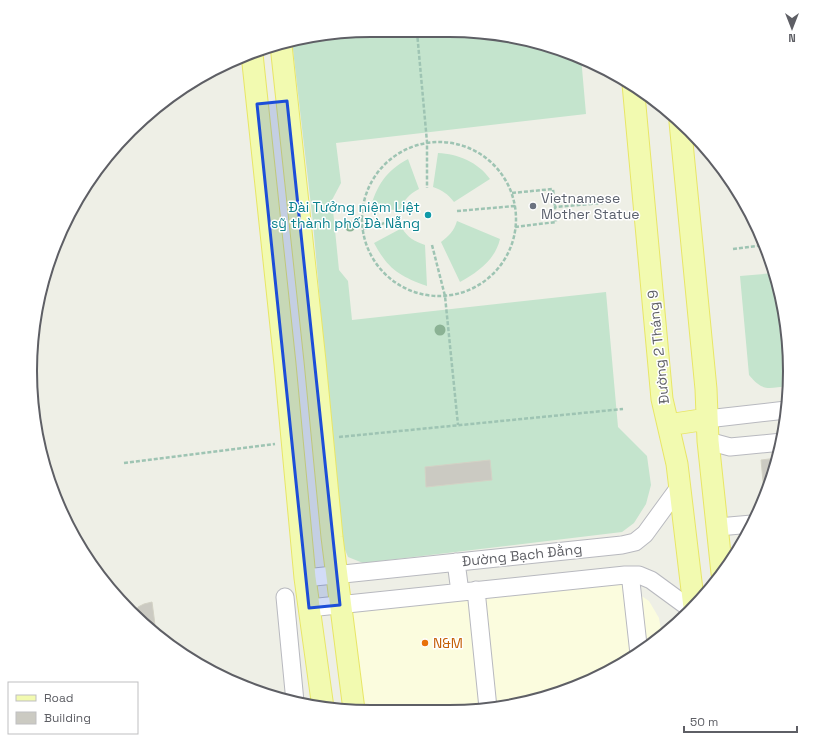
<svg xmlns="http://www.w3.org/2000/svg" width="820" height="742" viewBox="0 0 820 742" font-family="'Space Grotesk',sans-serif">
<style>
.commercial{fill:#fbfcde}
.grass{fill:#c4e4cd}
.building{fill:#cbcac2;stroke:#d3d2c5}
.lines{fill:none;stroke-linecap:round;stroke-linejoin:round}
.minor-casing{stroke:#b8b9bf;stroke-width:19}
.major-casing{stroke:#e8e666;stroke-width:23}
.path{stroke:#9ec4b3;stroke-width:2.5;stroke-dasharray:4 2;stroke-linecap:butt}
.minor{stroke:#fff;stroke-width:17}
.major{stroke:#f2fab0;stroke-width:21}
.tree{fill:#8bb294}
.marked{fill:#1d4ed8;fill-opacity:0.2;stroke:#1d4ed8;stroke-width:3;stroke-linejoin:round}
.worship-dot{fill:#6b7280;stroke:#fff;stroke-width:1.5}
.culture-dot{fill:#0f9aa8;stroke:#fff;stroke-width:1.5}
.food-dot{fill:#e8710a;stroke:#fff;stroke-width:1.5}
.labels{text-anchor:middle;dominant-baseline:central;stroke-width:3;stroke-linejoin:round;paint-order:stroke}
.worship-label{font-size:14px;fill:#5b616d;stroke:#fff;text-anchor:start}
.culture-label{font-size:14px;fill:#0d838f;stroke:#fff;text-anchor:end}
.street-label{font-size:14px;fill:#5e5f65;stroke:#fff}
.food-label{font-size:14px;fill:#c56008;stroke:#fff;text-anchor:start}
.rim{fill:none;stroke:#5e5f65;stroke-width:2}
</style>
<rect width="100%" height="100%" fill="#eeefe6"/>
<!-- commercial -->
<path class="commercial" d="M 622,583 L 649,601 L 659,618 L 662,636 L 639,654 L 580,686 L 516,705 L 449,712 L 348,710 L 342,610 Z"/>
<!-- grass -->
<path class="grass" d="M 371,30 L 516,37 L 581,57 L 586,114 L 336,143 L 341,183 L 332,200 L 339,270 L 348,281 L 352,320 L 606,292 L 618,427 L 647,456 L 651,485 L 646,504 L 634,523 L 622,532 L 363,563 L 348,557 L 341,540 L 313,223 L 292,41 L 304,37 Z
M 438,153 C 458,154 478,162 490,179 L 454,202 C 448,194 442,190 433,187 Z
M 408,159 L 419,189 C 409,194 404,200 400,210 L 370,209 C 377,185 386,171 408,159 Z
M 457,221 L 500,239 C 495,260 478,272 460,282 L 441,242 C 449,236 454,231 457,221 Z
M 402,228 C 408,238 414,241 425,245 L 427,286 C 399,276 388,269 374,243 Z
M 774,273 L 783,304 L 790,371 L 788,386 C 768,388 763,392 749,375 L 740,276 Z"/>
<!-- building -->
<path class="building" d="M 777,458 L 767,492 L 764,492 L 761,460 Z
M 490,460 L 492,480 L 426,487 L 425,467 Z
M 152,602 L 154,617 L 156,634 L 146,628 L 137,617 L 138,607 L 144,604 Z"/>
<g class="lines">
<!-- minor casing -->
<g class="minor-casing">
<path id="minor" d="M 707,419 L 786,410
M 708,441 L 730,447 L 782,442
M 718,527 L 752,524
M 721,558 L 735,557
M 456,562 L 460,592
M 305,578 L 622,545 L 635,542 L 645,534 L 680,486
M 631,582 L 639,654
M 476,590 L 488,708
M 285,597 L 295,702
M 309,608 L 625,575 L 639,575 L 651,580 L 692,610"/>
</g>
<!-- major casing -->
<g class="major-casing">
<path id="major" d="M 281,45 L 315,361 L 332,537 L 354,710
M 252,54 L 285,364 L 305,578 L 323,708
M 633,84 L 662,399 L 677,464 L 694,607
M 680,122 L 706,389 L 708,441 L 722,573
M 668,425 L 707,419"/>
</g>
<!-- path -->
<path class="path" d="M 417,32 L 427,142 L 427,188
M362 219a77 77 0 1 1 154 0a77 77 0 1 1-154 0Z
M 512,193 L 553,189 L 555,207
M 457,211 L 515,206
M 515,227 L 556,222 L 555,207 L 603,203
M 363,229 L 399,219
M 432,245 L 445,296 L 458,425
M 733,249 L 765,245
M 339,437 L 623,409
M 124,463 L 275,444"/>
<!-- minor -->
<use href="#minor" class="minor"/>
<!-- major -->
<use href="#major" class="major"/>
</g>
<!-- trees -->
<g class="tree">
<circle cx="350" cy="226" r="5.5"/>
<circle cx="440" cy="330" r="5.5"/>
</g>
<!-- marked area -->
<path class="marked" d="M 287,101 L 340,605 L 309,608 L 257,104 Z"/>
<!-- markers -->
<circle class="worship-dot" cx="533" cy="206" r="4"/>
<circle class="culture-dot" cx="428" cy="215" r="4"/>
<circle class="food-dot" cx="425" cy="643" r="4"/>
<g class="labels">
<!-- worship labels -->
<g class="worship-label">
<text x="541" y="198">Vietnamese<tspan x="541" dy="16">Mother Statue</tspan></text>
</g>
<!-- culture labels -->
<g class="culture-label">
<text x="420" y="207">Đài Tưởng niệm Liệt<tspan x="420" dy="16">sỹ thành phố Đà Nẵng</tspan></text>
</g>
<!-- street labels -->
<g class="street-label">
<text transform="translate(658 347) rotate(-96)">Đường 2 Tháng 9</text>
<text transform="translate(522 555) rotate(-6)">Đường Bạch Đằng</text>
</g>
<!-- food labels -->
<g class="food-label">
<text x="433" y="643">N&amp;M</text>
</g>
</g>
<!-- crop -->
<path d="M0 0H820V742H0ZM371 37H449A334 334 0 0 1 783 371V371A334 334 0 0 1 449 705H371A334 334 0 0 1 37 371V371A334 334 0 0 1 371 37Z" fill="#fff" fill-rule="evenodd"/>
<path class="rim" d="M371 37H449A334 334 0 0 1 783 371V371A334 334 0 0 1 449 705H371A334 334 0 0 1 37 371V371A334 334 0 0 1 371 37Z"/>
<!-- legend -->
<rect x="8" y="682" width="130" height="52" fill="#ffffff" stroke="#bfbfc1"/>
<rect x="16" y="695" width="20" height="6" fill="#f2fab0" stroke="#bfbfc1"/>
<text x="44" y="702" font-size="12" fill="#5e5f65">Road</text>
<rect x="16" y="712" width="20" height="12" fill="#cbcac2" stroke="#bfbfc1"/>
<text x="44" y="722" font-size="12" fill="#5e5f65">Building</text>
<!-- north arrow -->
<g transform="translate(792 28) rotate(180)" stroke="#ffffff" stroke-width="3" paint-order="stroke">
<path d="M0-3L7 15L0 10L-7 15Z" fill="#5e5f65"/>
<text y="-6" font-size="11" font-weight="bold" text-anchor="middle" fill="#5e5f65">N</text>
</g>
<!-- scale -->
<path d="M684 726v6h113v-6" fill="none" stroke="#5e5f65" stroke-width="2"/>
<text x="690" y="726" font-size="12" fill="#5e5f65" stroke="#ffffff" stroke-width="3" paint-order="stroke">50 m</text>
</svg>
